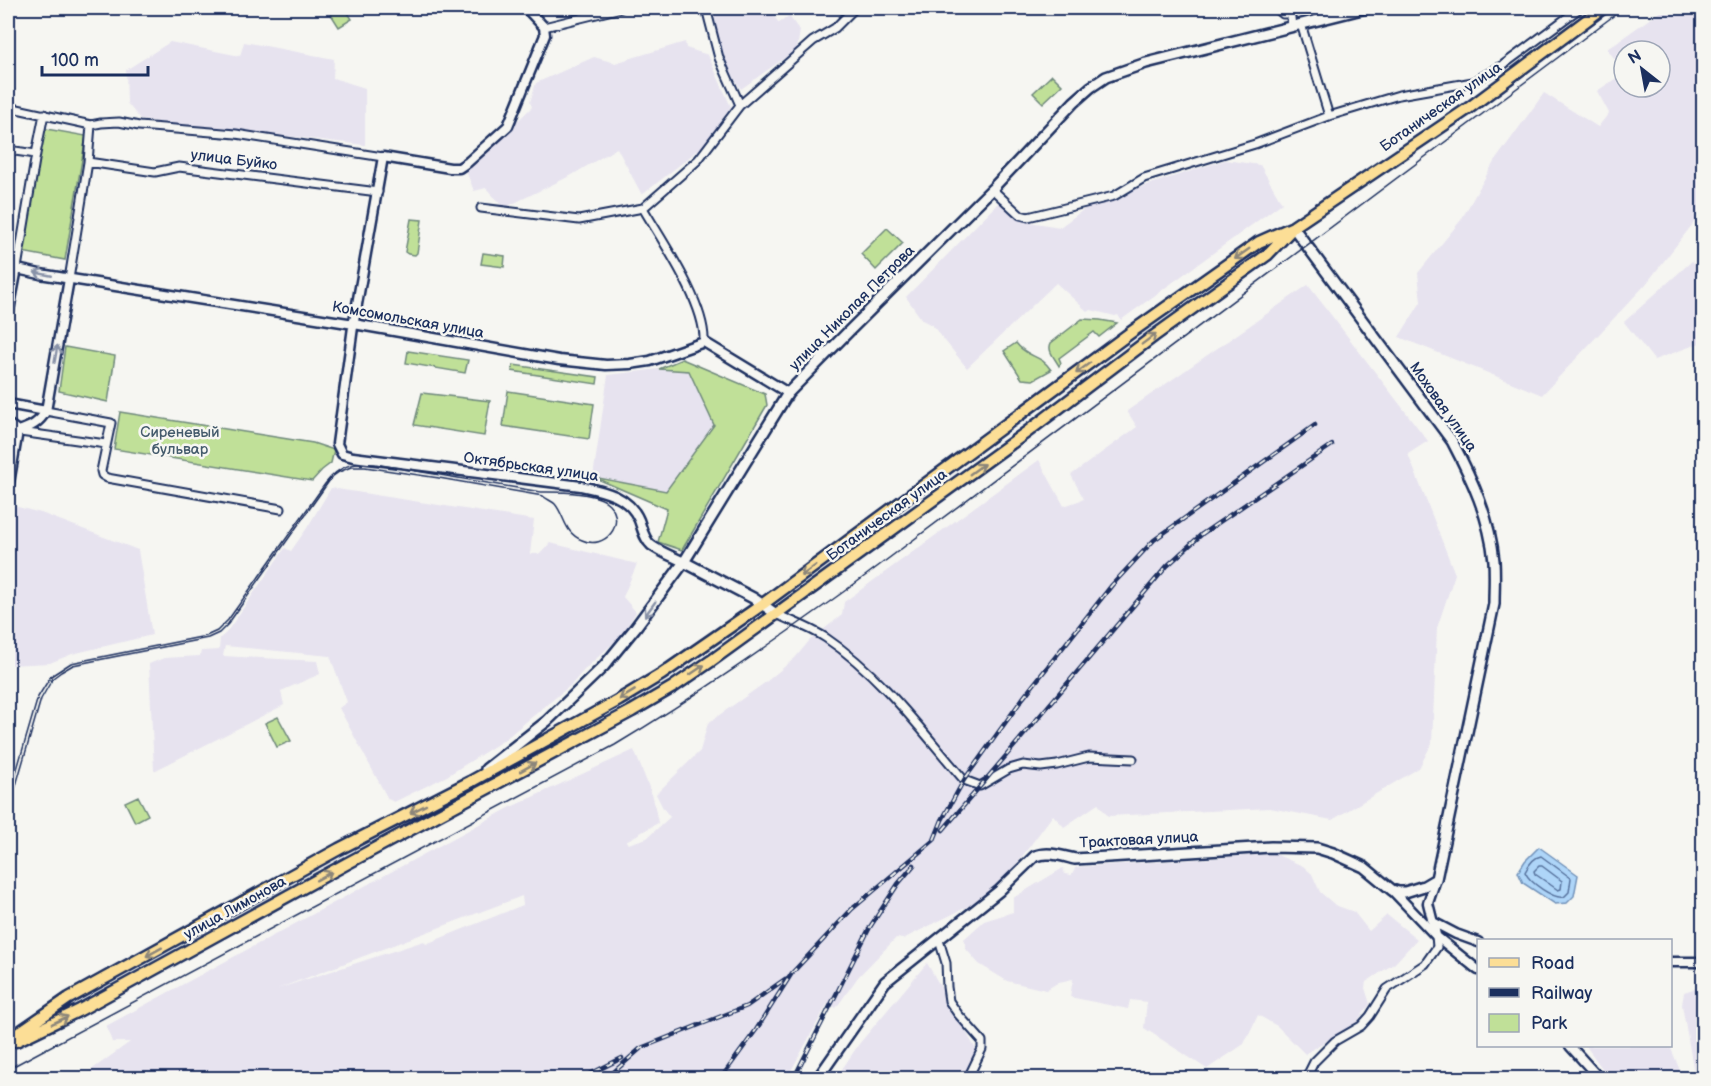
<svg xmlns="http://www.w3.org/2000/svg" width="1711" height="1086" viewBox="0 0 1711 1086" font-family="'Balsamiq Sans',sans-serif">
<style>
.built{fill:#e7e3ef;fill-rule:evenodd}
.green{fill:#c0e098;stroke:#6e887b;stroke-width:1.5}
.water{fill:#aed5f8;stroke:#7393ba;stroke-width:1.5}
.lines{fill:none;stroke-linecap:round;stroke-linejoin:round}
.shore{stroke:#56719c;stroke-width:1.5}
.minor-casing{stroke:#1b2f5e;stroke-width:11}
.tertiary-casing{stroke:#1b2f5e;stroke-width:13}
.secondary-casing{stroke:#1b2f5e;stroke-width:14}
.primary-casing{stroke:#1b2f5e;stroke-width:15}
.minor{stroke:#f6f6f2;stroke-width:7}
.tertiary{stroke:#f6f6f2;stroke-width:8}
.secondary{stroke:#f6f6f2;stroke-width:9}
.primary{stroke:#fcde96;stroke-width:10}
.tram{stroke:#1b2f5e;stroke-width:1.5}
.rail-casing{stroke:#1b2f5e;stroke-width:4.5}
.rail{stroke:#f6f6f2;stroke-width:2;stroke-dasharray:7;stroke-linecap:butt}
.oneway{stroke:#8c867a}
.oneway2{stroke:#8892a8}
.labels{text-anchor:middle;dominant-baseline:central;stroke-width:5;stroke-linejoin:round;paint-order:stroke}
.street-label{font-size:15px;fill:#1b2f5e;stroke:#f6f6f2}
.park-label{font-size:15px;fill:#445b6c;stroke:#f6f6f2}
</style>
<rect width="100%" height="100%" fill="#f6f6f2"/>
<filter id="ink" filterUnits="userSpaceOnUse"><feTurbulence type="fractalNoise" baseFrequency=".0167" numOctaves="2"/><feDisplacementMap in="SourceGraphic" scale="12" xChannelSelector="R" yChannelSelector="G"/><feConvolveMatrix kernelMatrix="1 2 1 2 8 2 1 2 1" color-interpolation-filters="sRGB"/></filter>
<g filter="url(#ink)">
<!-- built -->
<path class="built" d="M 732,8 L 768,8 L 779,23 L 789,16 L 800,31 L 797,49 L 741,89 L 721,57 L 710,10 Z
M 1665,8 L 1703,8 L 1703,211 L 1646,284 L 1542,395 L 1399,337 L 1421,302 L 1418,273 L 1461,220 L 1494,162 L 1544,93 L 1598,127 L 1609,113 L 1597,91 L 1624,73 L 1624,87 L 1660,87 L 1660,51 L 1624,51 L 1624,71 L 1607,49 Z
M 170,42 L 240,56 L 244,42 L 334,59 L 333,78 L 365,88 L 365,145 L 141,120 L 127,103 L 126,70 Z
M 685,42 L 686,48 L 708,55 L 731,107 L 702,147 L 642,195 L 617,148 L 572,175 L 504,208 L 486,188 L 474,191 L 466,171 L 532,107 L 530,102 L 536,83 L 594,57 L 615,63 Z
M 1225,160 L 1260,165 L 1282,203 L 1121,320 L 1118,315 L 1115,316 L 1091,310 L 1088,312 L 1056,283 L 967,368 L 932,325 L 922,320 L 906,297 L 1000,201 L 1029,222 L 1060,227 L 1094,202 Z
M 1692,261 L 1703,273 L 1703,342 L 1654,360 L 1624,322 Z
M 1308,285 L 1428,441 L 1408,454 L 1455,574 L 1437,628 L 1432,743 L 1419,768 L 1332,820 L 1270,808 L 1108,816 L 1098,804 L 1064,827 L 1053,815 L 1015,866 L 996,888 L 973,904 L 903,939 L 896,938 L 858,977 L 836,1008 L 828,1003 L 787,1078 L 80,1078 L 130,1042 L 112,1042 L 106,1026 L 511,807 L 634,750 L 653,797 L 658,823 L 626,841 L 628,844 L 647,838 L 670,817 L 663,808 L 656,794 L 700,751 L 708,723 L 766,682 L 795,658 L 810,640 L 842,615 L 844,602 L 1039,460 L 1064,506 L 1084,499 L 1071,475 L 1137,427 L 1127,411 ZM 522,896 L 523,905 L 426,944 L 424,941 L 277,989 Z
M 659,369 L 688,371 L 714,425 L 666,491 L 593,477 L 608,375 Z
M 331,488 L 534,520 L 530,554 L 540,554 L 550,543 L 637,564 L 623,597 L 636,612 L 622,635 L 585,669 L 572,684 L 504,740 L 447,776 L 394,802 L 388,799 L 339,708 L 347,702 L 330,656 L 225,646 L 223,656 L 317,661 L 320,674 L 281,691 L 284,705 L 154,771 L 149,664 L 164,658 L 200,656 L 201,651 L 219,650 L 220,638 L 226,633 L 285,548 L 291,551 L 307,528 Z
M 14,506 L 41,513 L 138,550 L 152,635 L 72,654 L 50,663 L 8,665 L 8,574 L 11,570 L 13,558 L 11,553 L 8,551 L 8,540 Z
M 1275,854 L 1303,866 L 1312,874 L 1320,892 L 1335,905 L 1354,912 L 1369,931 L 1387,915 L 1417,939 L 1395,963 L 1366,982 L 1365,988 L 1370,1004 L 1356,1023 L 1305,1054 L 1277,1026 L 1258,1015 L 1244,1044 L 1207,1069 L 1144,1028 L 1147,1002 L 1130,1000 L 1128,1009 L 1070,997 L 1073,979 L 1059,982 L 1046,990 L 1007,981 L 979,964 L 966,949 L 964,939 L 984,921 L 1013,912 L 1013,898 L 1063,868 L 1065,874 L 1071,875 L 1076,867 Z
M 927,963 L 978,1053 L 973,1059 L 974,1062 L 960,1078 L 836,1078 L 859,1044 Z
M 1703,986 L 1703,1078 L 1695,1078 L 1682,1005 L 1684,992 Z
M 1586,1046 L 1670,1046 L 1683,1078 L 1609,1078 Z"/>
<!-- green -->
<path class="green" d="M 327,8 L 345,8 L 352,19 L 339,27 Z
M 1052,75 L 1062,85 L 1043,103 L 1033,93 Z
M 41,128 L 86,136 L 65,260 L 22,252 Z
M 411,219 L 422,220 L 417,253 L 415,255 L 408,254 L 405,252 Z
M 887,228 L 903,243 L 876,270 L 861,254 Z
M 483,253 L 505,256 L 504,267 L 481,264 Z
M 1082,319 L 1100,320 L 1117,323 L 1099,337 L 1094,332 L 1059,358 L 1061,363 L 1059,366 C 1055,358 1047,351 1051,343 Z
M 1016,343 C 1027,358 1041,354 1051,370 L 1033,380 L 1022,379 L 1004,351 Z
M 65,347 L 115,356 L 108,402 L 59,391 Z
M 408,351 L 468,360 L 465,373 L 406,363 Z
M 682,359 L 765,394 L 767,405 L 682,550 L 658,542 L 667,509 L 593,477 L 666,491 L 714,425 L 689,371 L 659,369 Z
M 513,365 L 598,377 L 597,384 L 512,371 Z
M 508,391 L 594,404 L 589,439 L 503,426 Z
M 422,393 L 490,401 L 484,436 L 414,425 Z
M 120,412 L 313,443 L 334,450 L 331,463 L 322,470 L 312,481 L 114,449 Z
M 278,717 L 291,741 L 277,747 L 265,723 Z
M 138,796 L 148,815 L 135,822 L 125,802 Z"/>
<!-- water -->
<path class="water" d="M 1539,847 L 1578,875 L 1574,896 L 1567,903 L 1555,904 L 1523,883 L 1518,872 L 1525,861 Z"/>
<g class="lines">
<!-- shore -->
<path class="shore" d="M 1541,856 L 1571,878 L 1569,892 L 1564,897 C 1553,899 1530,883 1525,872 C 1528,866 1534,857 1541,856 Z
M 1539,866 L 1542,866 L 1562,881 L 1561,889 L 1558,890 L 1535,874 L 1534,871 Z"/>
<!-- minor casing -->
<g class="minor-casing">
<path id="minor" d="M 1276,8 L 1283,14 L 1291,14
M 1290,8 L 1292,27
M 1301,24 L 1329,116
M 544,27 L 621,8
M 740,105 L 813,41 L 835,28 L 855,8
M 8,107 L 91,125 L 101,123 L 119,122 L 139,126 L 236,134 L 383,157
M 91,125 L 88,162 L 155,172 L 179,167 L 378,192
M 8,150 L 36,154 L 44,114
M 992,189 L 1020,215 L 1028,217 L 1114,196 L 1144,178 L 1255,144 L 1329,116 L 1399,95 L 1473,82 L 1503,65 L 1580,8
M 481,208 L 579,220 L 643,208
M 17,268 L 36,154
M 69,279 L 88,162
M 704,342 C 706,304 662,241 643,208 L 698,160 L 740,105 L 719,58 L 706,8
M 46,411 L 111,423 L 101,471 L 102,475 L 107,478 L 281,509
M 20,432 L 106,444
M 776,614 C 793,622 811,628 826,638 C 881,675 921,730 964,780 L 980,786 L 1009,769 L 1023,765 L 1041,767 L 1057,765 L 1089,757 L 1133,759
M 939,940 L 946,963 L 947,987 L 949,1001 L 958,1014 L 982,1041 L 982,1049 L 968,1078
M 1306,1078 L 1314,1062 L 1335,1041 L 1361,1026 L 1370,1016 L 1387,989 L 1425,964 L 1437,947 L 1436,936"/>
</g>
<!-- tertiary casing -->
<g class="tertiary-casing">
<path id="tertiary" d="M 526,8 L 544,27 L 545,35 L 508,126 L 468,162 L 459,168 L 450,168 L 383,157 L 353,327 L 337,444 L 342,454 L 353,457 L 581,486 C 604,491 629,496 639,520 C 642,528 644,539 651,545 C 660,552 674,557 684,562
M 8,267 L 40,274 L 354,324 L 559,360 L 606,365 L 630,364 L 650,361 L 704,342 L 788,393
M 8,316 L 17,268
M 8,404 L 46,411
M 8,424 L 18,431 C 31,427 39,423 46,411 L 69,279
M 8,489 L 18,431
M 1436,879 L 1428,903 L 1436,935
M 1392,890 L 1436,936 L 1478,970
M 1433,922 L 1456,934 L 1478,942
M 1670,962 L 1704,962
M 1570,1046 L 1599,1078"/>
</g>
<!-- secondary casing -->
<g class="secondary-casing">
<path id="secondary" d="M 684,562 L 753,598 L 776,614
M 486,769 L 547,721 L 604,666 L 635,628 L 684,562 L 788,393 L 850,330 L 992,189 L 1074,102 L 1091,87 L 1106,77 L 1146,63 L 1366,8
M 818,1078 L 885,982 L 999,891 L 1035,856 C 1048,851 1062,856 1075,859 L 1271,847 L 1317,848 L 1333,853 L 1364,867 L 1392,890 L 1398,892 L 1405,892 L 1424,886 L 1436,879 L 1494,604 C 1494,590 1495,576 1494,561 C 1490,518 1472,479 1452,441 L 1293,227"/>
</g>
<!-- primary casing -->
<g class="primary-casing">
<path id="primary" d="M 8,1040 L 69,998 L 339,849 L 470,782 L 619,700 L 662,674 L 763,604 L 1130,333 L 1259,242 L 1293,227 L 1469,108 L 1603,8
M 16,1041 L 80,1010 L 346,864 L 632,711 L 673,687 L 711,661 L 1027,432 L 1154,336 L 1267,255 L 1290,231"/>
</g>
<!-- minor -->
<use href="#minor" class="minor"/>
<!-- tertiary -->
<use href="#tertiary" class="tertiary"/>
<!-- secondary -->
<use href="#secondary" class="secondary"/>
<!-- primary -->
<use href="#primary" class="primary"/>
<!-- tram -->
<path class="tram" d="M 8,800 L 38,697 L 51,676 L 71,663 L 206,636 L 217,631 L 228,620 L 325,484 C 340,464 352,463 375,464 L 541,492 C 557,492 597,491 609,504 C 627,523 605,551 582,540 C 564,533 565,516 555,504 C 552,501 546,499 543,496 L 439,478 L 365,467 L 351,467 L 339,472 L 332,477 L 228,624 L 219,633 L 208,638 L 73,665 L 61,672 L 53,678 L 41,699 L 8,813
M 8,1069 L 615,745 C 697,696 775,641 853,585 L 1624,8"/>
<!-- rail casing -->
<g class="rail-casing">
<path id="rail" d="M 943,830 L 1167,566 L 1202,534 L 1332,445
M 582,1078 L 622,1058
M 607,1078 L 641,1048 L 747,1006 L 785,979
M 721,1078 L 756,1030 L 792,973 L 852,909 L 934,840 L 942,820 L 964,780 L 1023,698 L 1112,585 L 1154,540 L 1315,425
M 794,1078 L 870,927 L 898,884 L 914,865"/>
</g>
<!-- rail -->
<use href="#rail" class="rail"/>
</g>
<!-- one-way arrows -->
<defs><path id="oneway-shaft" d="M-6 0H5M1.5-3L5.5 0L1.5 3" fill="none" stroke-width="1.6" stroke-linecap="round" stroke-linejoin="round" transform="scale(1.5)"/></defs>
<g class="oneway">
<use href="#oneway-shaft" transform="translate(1242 254) rotate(145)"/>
<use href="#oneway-shaft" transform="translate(1149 339) rotate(-37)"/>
<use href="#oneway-shaft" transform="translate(1083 368) rotate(143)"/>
<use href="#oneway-shaft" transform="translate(977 469) rotate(-36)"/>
<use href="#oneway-shaft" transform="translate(808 571) rotate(144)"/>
<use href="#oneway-shaft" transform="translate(697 670) rotate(-34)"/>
<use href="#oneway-shaft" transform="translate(627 695) rotate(149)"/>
<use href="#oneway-shaft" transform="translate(528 767) rotate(-29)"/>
<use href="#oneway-shaft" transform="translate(418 809) rotate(153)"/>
<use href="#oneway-shaft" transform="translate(324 876) rotate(-29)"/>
<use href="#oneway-shaft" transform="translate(154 952) rotate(151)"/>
<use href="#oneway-shaft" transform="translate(60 1020) rotate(-25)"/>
</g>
<g class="oneway2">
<use href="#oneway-shaft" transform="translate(43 274) rotate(-169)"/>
<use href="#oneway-shaft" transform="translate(56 354) rotate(-80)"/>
<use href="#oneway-shaft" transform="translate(650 609) rotate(126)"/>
</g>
</g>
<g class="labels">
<!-- street labels -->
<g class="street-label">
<text transform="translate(1441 107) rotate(-35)">Ботаническая улица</text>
<text transform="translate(234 160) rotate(7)">улица Буйко</text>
<text transform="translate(852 308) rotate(-45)">улица Николая Петрова</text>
<text transform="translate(408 320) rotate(10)">Комсомольская улица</text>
<text transform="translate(1443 407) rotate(55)">Моховая улица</text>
<text transform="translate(531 467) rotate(8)">Октябрьская улица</text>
<text transform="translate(887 515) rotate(-36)">Ботаническая улица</text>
<text transform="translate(1139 840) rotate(-3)">Трактовая улица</text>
<text transform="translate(235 908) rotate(-29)">улица Лимонова</text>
</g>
<!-- park labels -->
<g class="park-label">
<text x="180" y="432">Сиреневый<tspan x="180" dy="17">бульвар</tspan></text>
</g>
</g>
<!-- margin -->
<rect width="1711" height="1086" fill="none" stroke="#f6f6f2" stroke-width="30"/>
<rect x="15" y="15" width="1681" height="1056" fill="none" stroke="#1b2f5e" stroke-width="2" filter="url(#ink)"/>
<!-- legend -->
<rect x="1477" y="939" width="195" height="108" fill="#f6f6f2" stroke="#9ea6b7" stroke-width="1.5"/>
<rect x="1489" y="958" width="30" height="9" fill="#fcde96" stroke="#9ea6b7" stroke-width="1.5"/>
<text x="1531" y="969" font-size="18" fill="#1b2f5e">Road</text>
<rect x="1489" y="988" width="30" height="9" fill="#1b2f5e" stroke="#9ea6b7" stroke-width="1.5"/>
<text x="1531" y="999" font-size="18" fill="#1b2f5e">Railway</text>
<rect x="1489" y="1014" width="30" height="18" fill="#c0e098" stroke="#9ea6b7" stroke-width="1.5"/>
<text x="1531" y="1029" font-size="18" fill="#1b2f5e">Park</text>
<!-- north arrow -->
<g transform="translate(1642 69) rotate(329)"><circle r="28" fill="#f6f6f2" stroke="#9ea6b7" stroke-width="1.5"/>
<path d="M0-4.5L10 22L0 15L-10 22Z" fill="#1b2f5e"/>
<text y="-9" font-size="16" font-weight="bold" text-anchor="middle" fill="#1b2f5e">N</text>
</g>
<!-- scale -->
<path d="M42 66v9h106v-9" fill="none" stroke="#1b2f5e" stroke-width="3"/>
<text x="51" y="66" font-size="18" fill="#1b2f5e" stroke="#f6f6f2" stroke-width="4.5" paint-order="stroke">100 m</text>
</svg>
